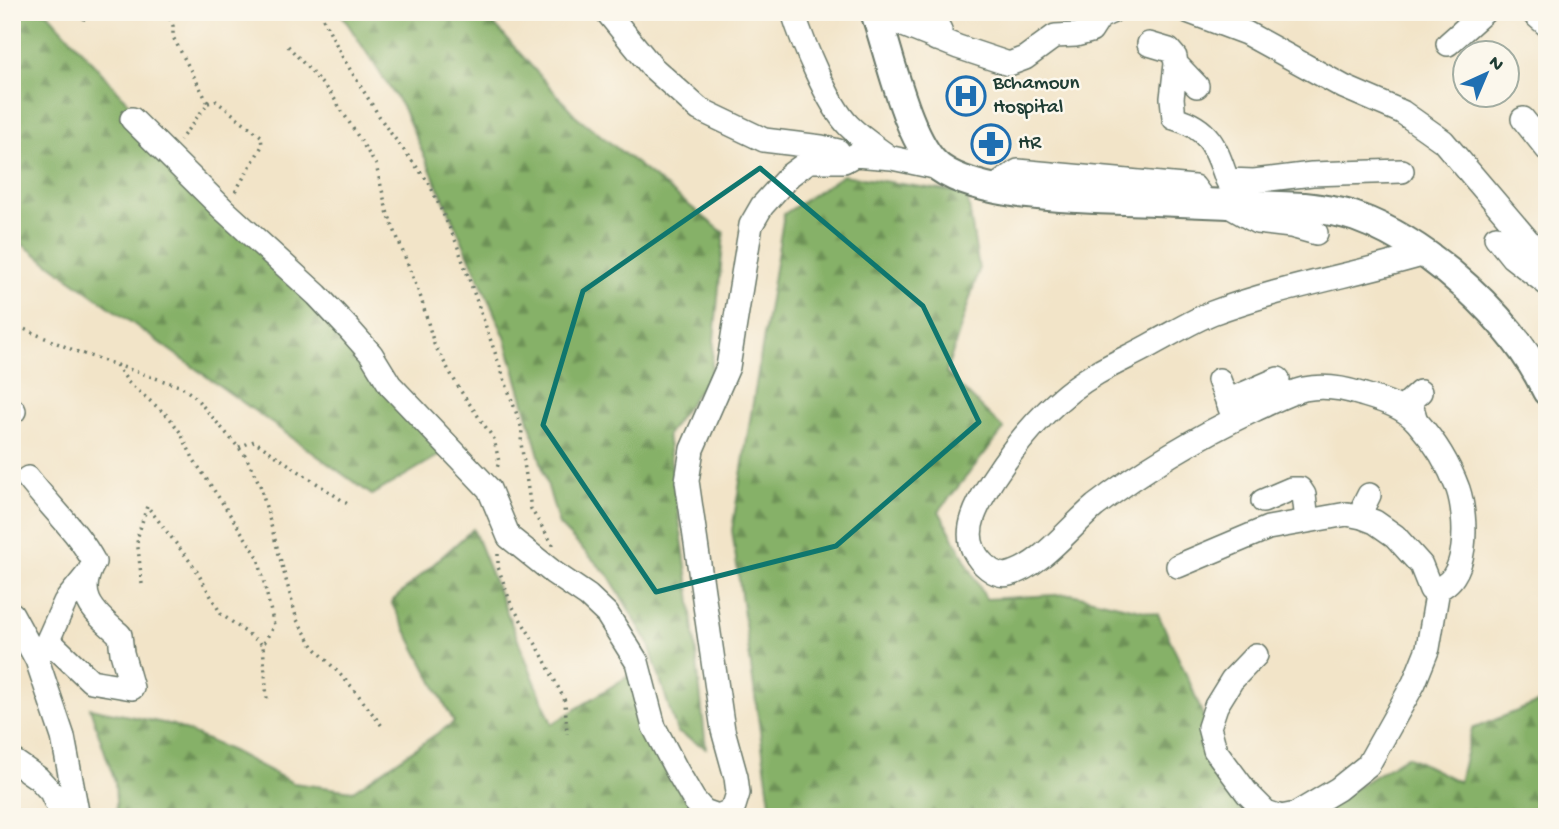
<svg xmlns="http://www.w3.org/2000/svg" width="1559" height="829" viewBox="0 0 1559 829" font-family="'Gochi Hand',sans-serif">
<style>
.forest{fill:url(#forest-firs);stroke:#52774e;stroke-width:2}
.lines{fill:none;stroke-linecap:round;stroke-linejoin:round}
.minor-casing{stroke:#697768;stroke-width:26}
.major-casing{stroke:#697768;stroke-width:32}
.path{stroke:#697768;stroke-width:3.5;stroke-dasharray:2 5;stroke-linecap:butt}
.minor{stroke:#fff;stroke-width:23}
.major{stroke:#fff;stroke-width:28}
.marked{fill:none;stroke:#0f766e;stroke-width:5;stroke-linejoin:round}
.labels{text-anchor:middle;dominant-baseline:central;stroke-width:5;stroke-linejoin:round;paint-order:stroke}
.poi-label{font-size:21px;fill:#1f3d34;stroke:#fbf7ec;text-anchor:start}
</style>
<defs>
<pattern id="forest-firs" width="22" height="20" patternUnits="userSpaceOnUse" patternTransform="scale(1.75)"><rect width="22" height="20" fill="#86b168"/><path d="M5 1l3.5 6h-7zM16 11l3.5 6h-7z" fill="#6d9156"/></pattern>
</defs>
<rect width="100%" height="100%" fill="#fbf7ec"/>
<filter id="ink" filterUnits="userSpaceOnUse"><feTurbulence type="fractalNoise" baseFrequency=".0143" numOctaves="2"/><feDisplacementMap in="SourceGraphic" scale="14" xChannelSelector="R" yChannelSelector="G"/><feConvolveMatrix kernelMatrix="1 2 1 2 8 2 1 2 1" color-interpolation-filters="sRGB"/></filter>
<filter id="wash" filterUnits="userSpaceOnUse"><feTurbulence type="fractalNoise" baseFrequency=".00686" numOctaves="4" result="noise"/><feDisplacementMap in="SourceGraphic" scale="28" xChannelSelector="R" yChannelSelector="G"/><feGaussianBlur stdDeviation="1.57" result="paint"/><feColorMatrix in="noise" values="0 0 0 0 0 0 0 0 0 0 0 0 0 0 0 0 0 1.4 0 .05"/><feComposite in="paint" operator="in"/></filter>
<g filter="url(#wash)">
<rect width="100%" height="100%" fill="#f2e4c8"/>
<!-- forest -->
<path class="forest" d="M 12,12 L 47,12 L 443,453 L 372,495 L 12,237 Z
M 340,12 L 483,12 L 575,115 L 724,233 L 711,373 L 667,435 L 690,594 L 706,748 L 677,732 L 648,642 L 609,576 L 559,525 L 505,337 L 403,108 Z
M 843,175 L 967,194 L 979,270 L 946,373 L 1004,429 L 939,511 L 986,599 L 1071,594 L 1158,614 L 1190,683 L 1243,817 L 772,817 L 732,530 L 784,214 Z
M 473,529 L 552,724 L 630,675 L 696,817 L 117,817 L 115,782 L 90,708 L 173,725 L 232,751 L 293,783 L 353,791 L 454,722 L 391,602 Z
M 1547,699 L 1547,817 L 1309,817 L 1407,756 L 1459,782 L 1472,729 Z"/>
</g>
<g filter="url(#ink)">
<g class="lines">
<!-- minor casing -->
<g class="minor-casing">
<path id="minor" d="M 607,12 L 652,67 L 699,109 L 764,140 L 821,147 L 838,151
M 793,12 C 802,41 828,105 849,126 C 861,138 875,147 889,157
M 930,12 L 940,30 L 936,39
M 1190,12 L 1246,33 L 1344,87 L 1402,112 L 1443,141 L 1547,263
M 1532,12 L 1547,25
M 876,14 L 958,47 L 1009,64 L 1025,58 L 1055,36 L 1076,35 L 1091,31 L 1100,17 L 1111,12
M 1149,44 L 1169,50 L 1175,57 L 1176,64 L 1197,86
M 1448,44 L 1484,12
M 1174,118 C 1210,128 1216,148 1227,180 L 1254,181
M 1174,118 L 1172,98 L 1176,64
M 132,119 L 224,210 L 317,295 L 348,328 L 371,354 L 390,385 L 489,489 L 509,537 L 554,573 L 588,596 L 607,614 L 637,662 L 654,727 L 677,771 L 694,800 L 704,811 L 718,816 L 728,812
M 1523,119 L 1547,149
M 993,188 L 1018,171 L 1194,187 L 1206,203
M 1218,204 L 1254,181 L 1312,174 L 1402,171
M 1229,206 L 1257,222 L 1291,226 L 1316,233
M 1496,237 L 1512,257 L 1547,284
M 1219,380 L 1232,413
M 1227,401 L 1278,379
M 12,409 L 14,411
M 1416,421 L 1410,401 L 1420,392
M 28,478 C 50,507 77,530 94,562 C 74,597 94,612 120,635 L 122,653 L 132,688 L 91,681 L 48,640 L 37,660
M 1263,501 L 1291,489 L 1300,489 L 1304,495 L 1307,521
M 1362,517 L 1364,505 L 1369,495
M 1178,566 L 1268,528 L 1347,514 L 1362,517 L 1375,522 L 1395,536 L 1421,565 L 1431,590 C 1471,586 1467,516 1458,489 C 1449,465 1435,442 1418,423 C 1404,406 1381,400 1361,394 C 1343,388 1323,385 1304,389 C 1287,393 1272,402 1256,409 C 1199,436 1146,467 1095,506 C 1071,526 1040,567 1009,574 C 995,578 980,563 974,551 C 962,527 981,499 993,479 C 1019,439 1055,397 1097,373 C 1116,362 1135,354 1154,343 C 1173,333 1192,321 1212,313 C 1281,287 1354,275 1425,254
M 12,614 L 37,660 L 63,737 L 78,817
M 48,640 L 65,602 L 87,575
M 1256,655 L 1232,680 L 1216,706 L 1209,727 L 1215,750 L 1247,793 L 1266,812 L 1281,817 L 1296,814 L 1338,789 L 1368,765 L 1414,683 L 1428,648 L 1438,589
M 12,760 L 38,778 L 51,792 L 61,813 L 74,817
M 731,817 L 728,812 L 734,806 L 738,793 L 736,777 L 723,730 L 687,481 L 692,449 L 728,367 L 751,225 L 762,206 L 790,175 L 809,161 L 844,161 L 855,155 L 892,158 L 939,168"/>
</g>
<!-- major casing -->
<g class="major-casing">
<path id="major" d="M 875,12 C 889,51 908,145 940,168 C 984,200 1100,199 1154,201 C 1204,203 1254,205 1304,207 C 1322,209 1339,211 1356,217 C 1431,244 1513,320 1547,391"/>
</g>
<!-- path -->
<path class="path" d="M 167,12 L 173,26 L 173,37 L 208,103 L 180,140
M 320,12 L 343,58 L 386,127 L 429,183 L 456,242 L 522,429 L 521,443 L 531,509 L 555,548
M 83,20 L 88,12
M 288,46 L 332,95 L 376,165 L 387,211 L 421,298 L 434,344 L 460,390 L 494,439 L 499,462 L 497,468
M 208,103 L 216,101 L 261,136 L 262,146 L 234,194
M 12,324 L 78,352 L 182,387 L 195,397 L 245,455 L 260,485 L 297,620 L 313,646 L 352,687 L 382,726
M 116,365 L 129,383 L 169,417 L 180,432 L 194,460 L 258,557 L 274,625 L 263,645 L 267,700
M 239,447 L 254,441 L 349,505
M 498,554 L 498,567 L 511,604 L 540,651 L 565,701 L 567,734
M 142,584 L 137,539 L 147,506 L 195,568 L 221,614 L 263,645"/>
<!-- minor -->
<use href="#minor" class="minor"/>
<!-- major -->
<use href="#major" class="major"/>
</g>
</g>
<!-- marked area -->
<path class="marked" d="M 760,168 L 923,306 L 979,422 L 836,546 L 656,592 L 543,425 L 583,291 Z"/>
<!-- icons -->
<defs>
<g id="hospital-ring" transform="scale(2.0125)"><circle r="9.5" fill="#fbf7ec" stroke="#1f6fb2" stroke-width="1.5"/><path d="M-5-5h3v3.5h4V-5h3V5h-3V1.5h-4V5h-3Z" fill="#1f6fb2"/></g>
<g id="pharmacy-ring" transform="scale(2.0125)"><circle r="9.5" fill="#fbf7ec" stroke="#1f6fb2" stroke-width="1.5"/><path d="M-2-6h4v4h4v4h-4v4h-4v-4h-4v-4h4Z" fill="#1f6fb2"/></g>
</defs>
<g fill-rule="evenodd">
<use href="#hospital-ring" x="966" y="96"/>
<use href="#pharmacy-ring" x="991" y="144"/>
</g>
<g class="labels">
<!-- poi labels -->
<g class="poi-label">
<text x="993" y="84">Bchamoun<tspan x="993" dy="24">Hospital</tspan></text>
<text x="1018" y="144">HR</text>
</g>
</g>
<!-- margin -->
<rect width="1559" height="829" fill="none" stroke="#fbf7ec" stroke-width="42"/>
<!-- north arrow -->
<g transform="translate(1486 74) rotate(44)"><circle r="33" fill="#fbf7ec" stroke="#a3ada2" stroke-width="2"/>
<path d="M0-5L12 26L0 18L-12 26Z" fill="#1f6fb2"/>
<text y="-10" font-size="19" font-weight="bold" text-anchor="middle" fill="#1f3d34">N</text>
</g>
</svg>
